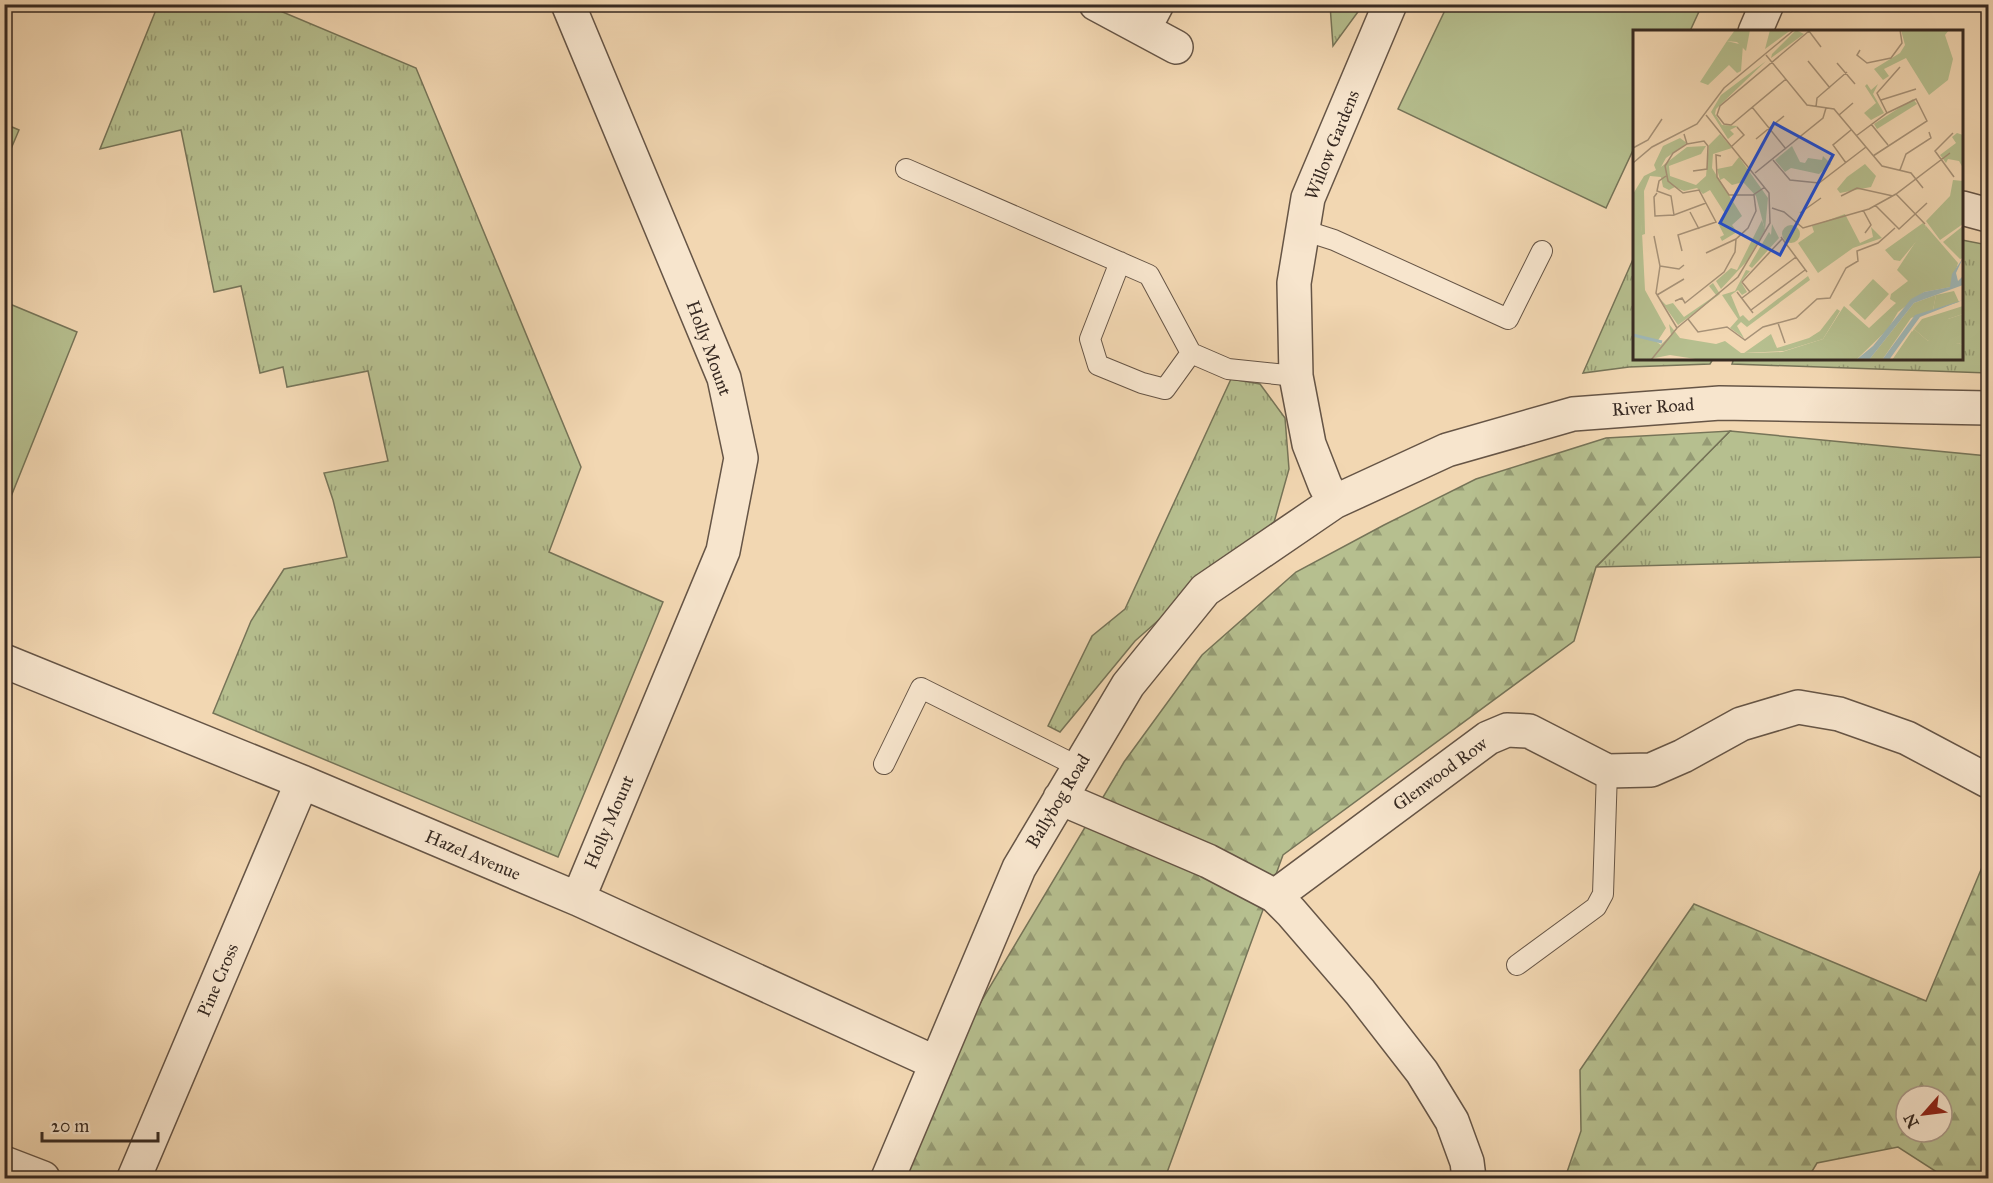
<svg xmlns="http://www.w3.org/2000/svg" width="1993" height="1183" viewBox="0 0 1993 1183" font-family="'IM FELL Great Primer',serif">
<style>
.grass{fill:url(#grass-tufts);stroke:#767458;stroke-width:1.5}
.forest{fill:url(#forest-firs);stroke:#767458;stroke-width:1.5;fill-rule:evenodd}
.pitch{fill:#b6bf8f;stroke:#767458;stroke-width:1.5}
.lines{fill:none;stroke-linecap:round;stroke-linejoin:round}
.service-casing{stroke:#665546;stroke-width:22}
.minor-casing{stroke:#665546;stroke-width:36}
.service{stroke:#f7e5cd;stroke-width:20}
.minor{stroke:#f7e5cd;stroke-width:33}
.labels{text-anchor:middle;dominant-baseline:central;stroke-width:4.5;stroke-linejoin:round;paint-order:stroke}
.street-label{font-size:18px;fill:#372a22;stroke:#f7e5cd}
.inset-river{fill:none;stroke:#9fb7b6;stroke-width:3}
.inset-road{fill:none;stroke:#a79278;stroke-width:1.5}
.view{fill:#1d4ed8;fill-opacity:0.15;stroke:#1d4ed8;stroke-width:3}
.inset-edge{fill:none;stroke:#372a22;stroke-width:3}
</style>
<defs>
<pattern id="grass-tufts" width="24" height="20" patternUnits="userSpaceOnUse" patternTransform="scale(1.5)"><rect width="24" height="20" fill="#b6bf8f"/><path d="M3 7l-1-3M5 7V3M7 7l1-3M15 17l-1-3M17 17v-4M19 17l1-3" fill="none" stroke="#959b74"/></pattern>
<pattern id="forest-firs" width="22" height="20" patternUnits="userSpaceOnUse" patternTransform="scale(1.5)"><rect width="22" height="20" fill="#b6bf8f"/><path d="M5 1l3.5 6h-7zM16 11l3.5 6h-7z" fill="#959b74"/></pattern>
</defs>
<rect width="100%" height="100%" fill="#f2d7b2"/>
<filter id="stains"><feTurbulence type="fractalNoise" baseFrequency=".00333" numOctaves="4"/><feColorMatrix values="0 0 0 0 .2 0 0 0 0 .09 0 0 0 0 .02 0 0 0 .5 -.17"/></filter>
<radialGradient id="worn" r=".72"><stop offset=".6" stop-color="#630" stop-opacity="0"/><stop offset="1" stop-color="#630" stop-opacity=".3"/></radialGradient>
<!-- grass -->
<path class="grass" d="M 158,5 L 266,5 L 416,68 L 581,467 L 549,552 L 663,602 L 558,857 L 213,713 L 251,621 L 284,569 L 347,557 L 333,500 L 324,473 L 388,461 L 368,371 L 287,387 L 283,367 L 260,373 L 241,286 L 214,292 L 181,130 L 100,149 Z
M 1330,5 L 1363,5 L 1333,46 Z
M 5,124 L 19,130 L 5,163 Z
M 1962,240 L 1988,245 L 1988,373 L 1732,364 L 1734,358 L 1962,358 Z
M 1634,257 L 1634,358 L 1713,359 L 1710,364 L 1629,367 L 1583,373 Z
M 1231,379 L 1260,384 L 1285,418 L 1289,469 L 1273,526 L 1213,572 L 1135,641 L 1060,732 L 1048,726 L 1092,636 L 1125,609 Z
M 1730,431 L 1988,456 L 1988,557 L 1596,567 Z"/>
<!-- forest -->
<path class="forest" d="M 1730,431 L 1596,567 L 1574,641 L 1283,855 L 1165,1178 L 905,1178 L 951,1052 L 1124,762 L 1202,655 L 1296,572 L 1384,525 L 1476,479 L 1606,438 Z
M 1988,853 L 1988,1178 L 1946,1178 L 1898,1147 L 1817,1163 L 1808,1178 L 1565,1178 L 1581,1131 L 1580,1070 L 1694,904 L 1926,1001 ZM 1906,1096 L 1942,1096 L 1942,1132 L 1906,1132 Z"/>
<!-- pitch -->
<path class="pitch" d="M 1448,4 L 1702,5 L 1690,31 L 1634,32 L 1634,148 L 1606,208 L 1398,109 Z
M 5,302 L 77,332 L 10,499 L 4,497 Z"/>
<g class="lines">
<!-- service casing -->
<g class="service-casing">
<path id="service" d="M 906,169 L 1149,275 L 1191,353 L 1228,369 L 1296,376
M 1303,230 L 1334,240 L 1508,319 L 1542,251
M 1120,262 L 1090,339 L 1098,365 L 1142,383 L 1165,389 L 1191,353
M 884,764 L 921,688 L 1079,767
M 1517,965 L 1596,907 L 1603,894 L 1607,771"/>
</g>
<!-- minor casing -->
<g class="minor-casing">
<path id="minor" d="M 568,4 L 724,378 L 741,458 L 723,551 L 578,899
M 1096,4 L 1176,47
M 1144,29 L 1157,4
M 1755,32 L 1767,4
M 1962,208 L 1988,215
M 1334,502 L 1325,485 L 1309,444 L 1296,376 L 1294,283 L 1308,198 L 1390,4
M 4,661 L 302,782 L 578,899 L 936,1063
M 1060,798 L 1208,861 L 1275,896 L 1291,912 L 1360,992 L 1422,1072 L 1452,1121 L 1467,1162 L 1469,1178
M 1275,896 L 1488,738 L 1507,730 L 1529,731 L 1607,771 L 1651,770 L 1683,756 L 1741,724 L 1798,707 L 1839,714 L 1907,738 L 1988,781
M 4,1163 L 43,1178
M 134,1178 L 302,782
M 888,1178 L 1019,868 L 1128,685 L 1205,590 L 1334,502 L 1447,450 L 1573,414 L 1720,403 L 1988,408"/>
</g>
<!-- service -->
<use href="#service" class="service"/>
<!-- minor -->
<use href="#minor" class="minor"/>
</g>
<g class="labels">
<!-- street labels -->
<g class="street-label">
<text transform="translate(1332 145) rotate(-68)">Willow Gardens</text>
<text transform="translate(709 348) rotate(70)">Holly Mount</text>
<text transform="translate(1653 407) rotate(-4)">River Road</text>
<text transform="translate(1440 774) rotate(-36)">Glenwood Row</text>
<text transform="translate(1058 801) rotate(-59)">Ballybog Road</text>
<text transform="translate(609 822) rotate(-67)">Holly Mount</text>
<text transform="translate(473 855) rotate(23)">Hazel Avenue</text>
<text transform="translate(218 980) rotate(-67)">Pine Cross</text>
</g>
</g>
<!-- overview -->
<g transform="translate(1633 30)">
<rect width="330" height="330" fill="#f2d7b2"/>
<path d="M 102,0 L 117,0 L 113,21 L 104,12 L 94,11 ZM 137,0 L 158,0 L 132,19 ZM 163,0 L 171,4 L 138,28 L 139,24 ZM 268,0 L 316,0 L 312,5 L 320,29 L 315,50 L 296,65 L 273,28 L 251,39 L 256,46 L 250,50 L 241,39 L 267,23 L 272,15 ZM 133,31 L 83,79 L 82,84 L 89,95 L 105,96 L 97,100 L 101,104 L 95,109 L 78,82 L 88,65 ZM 234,54 L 238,60 L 245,54 L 240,64 L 251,83 L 238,90 L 231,83 L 243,73 L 232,56 ZM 280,69 L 284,74 L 244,99 L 241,94 ZM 324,103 L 330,105 L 330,138 L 326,131 L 315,129 L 313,133 L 307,125 L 323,113 L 319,107 ZM 159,116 L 167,132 L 172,133 L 175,128 L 189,130 L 190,126 L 198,134 L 186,144 L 158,138 L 152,142 L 142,130 ZM 232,134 L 243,146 L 238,157 L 207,163 L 204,159 L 214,147 ZM 320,150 L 330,151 L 330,194 L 307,210 L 293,191 L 317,166 ZM 8,183 L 12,260 L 33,298 L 24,312 L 28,315 L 22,323 L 12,330 L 0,330 L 0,208 L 4,184 ZM 212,184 L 227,213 L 240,207 L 238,197 L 249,208 L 220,218 L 185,243 L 165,213 L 181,202 L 179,196 ZM 129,190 L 132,200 L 114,231 L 88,259 L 83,251 L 98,238 L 104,240 ZM 290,193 L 293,196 L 287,207 L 267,231 L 261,230 L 252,220 ZM 139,194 L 146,208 L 119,238 L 116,236 L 136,202 L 138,205 ZM 330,196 L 330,228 L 327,229 L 310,212 ZM 113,240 L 117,241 L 108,252 L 114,262 L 109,265 L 105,260 L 98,265 L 107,287 L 110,285 L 116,291 L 175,246 L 177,250 L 114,297 L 108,292 L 104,296 L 111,308 L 97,298 L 105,289 L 89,265 L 102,261 ZM 80,253 L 87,264 L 45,295 L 26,268 L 33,275 L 40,273 L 51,287 L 83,265 L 76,256 ZM 321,261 L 326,272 L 300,280 L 303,265 ZM 204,279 L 207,281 L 190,309 L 151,321 L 111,323 L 138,304 L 144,318 L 176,308 L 187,301 ZM 330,284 L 330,315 L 325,313 L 297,330 L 260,330 L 281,299 L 295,311 L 315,289 Z" fill="#b6bf8f"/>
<path d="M 94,11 L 110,15 L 108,41 L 104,43 L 96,35 L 75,55 L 67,52 ZM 87,104 L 99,118 L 80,124 L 79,138 L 109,186 L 99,195 L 104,202 L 89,211 L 87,207 L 91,205 L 85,193 L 93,185 L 77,160 L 70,164 L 64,158 L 51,161 L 42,157 L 36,160 L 30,157 L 28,147 L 17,146 L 11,161 L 12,204 L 9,205 L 7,183 L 0,208 L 0,164 L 11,146 L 23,140 L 21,135 L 30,116 L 47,108 L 54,113 L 33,128 L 28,137 L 54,117 L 73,116 L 68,124 L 36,136 L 37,146 L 63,155 L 73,146 L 76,115 ZM 106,127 L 135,168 L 132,200 L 123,166 L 110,152 L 99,155 L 91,148 L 87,150 L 84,139 L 99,136 ZM 293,196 L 325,233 L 318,257 L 291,262 L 265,282 L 255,299 L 223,330 L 69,330 L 37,325 L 12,330 L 38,305 L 36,294 L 47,308 L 83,314 L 92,311 L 108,323 L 119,323 L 149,322 L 190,309 L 211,276 L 236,298 L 263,273 L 257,269 L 258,264 L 275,251 L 264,240 ZM 303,265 L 300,280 L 278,288 L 249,330 L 236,330 L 281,273 ZM 330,276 L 330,284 L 315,289 L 315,299 L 295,311 L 281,299 L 289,289 ZM 0,286 L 3,302 L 16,306 L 0,321 ZM 279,301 L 282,307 L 272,330 L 259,330 Z" fill="#b6bf8f"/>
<path d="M149 204a9 9 0 1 1 18 0a9 9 0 1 1-18 0ZM 240,249 L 256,264 L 232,290 L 216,275 ZM 325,313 L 330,315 L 330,330 L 298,330 L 306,320 Z" fill="#b6bf8f"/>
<path d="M 330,228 L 323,243 L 325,251 L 330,246 L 330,255 L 281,273 L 236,330 L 223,330 L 240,316 L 278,269 L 291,262 L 317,257 L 319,244 ZM 330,270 L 287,287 L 256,330 L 249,330 L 282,285 Z" fill="#9fb7b6"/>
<path class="inset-river" d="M 0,305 L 29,312"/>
<path class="inset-road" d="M 227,20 L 224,25 L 234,33 L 258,28 L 269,13 L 267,0M 133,25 L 174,75 L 201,79 L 249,136 L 278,143 L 290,158M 175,31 L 197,58M 204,33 L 222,54M 153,49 L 98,95 L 91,94 L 84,85 L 87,76 L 176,1 L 188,17M 248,70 L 283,59M 119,77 L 153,119M 183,77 L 184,68 L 214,42M 254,83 L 244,63 L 267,37M 206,85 L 220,73M 238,94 L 255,115M 320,103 L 302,121 L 321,147M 223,106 L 254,83 L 283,69 L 294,91 L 240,126M 123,109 L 151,86M 54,114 L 71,111 L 75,116 L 74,139 L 60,141M 99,116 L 111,105 L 104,97M 0,118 L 15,110 L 29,89M 88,126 L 83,125 L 84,147 L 96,165 L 120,165 L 132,157M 140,130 L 157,150 L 186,153 L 233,117M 0,133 L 19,117 L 64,94 L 91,58 L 161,0M 213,133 L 200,115 L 218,100M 267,140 L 273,124 L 298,108 L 296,102M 122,143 L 190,88 L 193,78M 33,146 L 26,151 L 24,161 L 38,166 L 41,185 L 73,173M 24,163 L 21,167 L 22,186 L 41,185M 263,164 L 292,194M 208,166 L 224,158 L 260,166M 242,175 L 266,199 L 294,173M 139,178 L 151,182 L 170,198 L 236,179 L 263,164 L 317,123M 230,180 L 238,195 L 232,203M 57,182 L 66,199M 167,183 L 188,168M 21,206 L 27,236 L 23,263 L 44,298M 148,207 L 174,242M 49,221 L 45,205 L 83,192 L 66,160 L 50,163 L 35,151 L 32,136 L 40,123 L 54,114 L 51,104M 73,223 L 103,209 L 115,198 L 123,181 L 121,165M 27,236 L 46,239 L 51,235M 104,262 L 120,283M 117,262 L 109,252 L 149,209M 24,265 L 51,249M 109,268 L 163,227M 42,271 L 49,268 L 52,273 L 91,242 L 102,222 L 103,209M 118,280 L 172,240M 55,289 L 65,302 L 94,297 L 112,310 L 130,297 L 163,288 L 184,269 L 197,268 L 213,238 L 225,231 L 224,221 L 245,213 L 262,198M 145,293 L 152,313M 18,330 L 44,298 L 105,247 L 137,193 L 136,163 L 73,85"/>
<path class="view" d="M 141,93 L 200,125 L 147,225 L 87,193 Z"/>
<rect width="330" height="330" class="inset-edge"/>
</g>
<!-- margin -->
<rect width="1993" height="1183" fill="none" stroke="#f2d7b2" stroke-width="24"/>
<rect x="6" y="6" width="1981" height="1171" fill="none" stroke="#372a22" stroke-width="3"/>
<rect x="12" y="12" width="1969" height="1159" fill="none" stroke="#372a22" stroke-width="1.5"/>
<!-- north arrow -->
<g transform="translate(1924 1114) rotate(242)"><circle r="28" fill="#f7e5cd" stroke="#aa9a89" stroke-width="1.5"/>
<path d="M0-4.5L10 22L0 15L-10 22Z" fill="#8f2418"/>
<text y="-9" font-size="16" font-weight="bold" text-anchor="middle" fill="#372a22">N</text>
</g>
<!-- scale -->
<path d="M42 1132v9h116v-9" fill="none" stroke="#372a22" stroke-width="3"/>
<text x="51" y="1132" font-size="18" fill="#372a22" stroke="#f7e5cd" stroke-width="4.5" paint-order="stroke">20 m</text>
<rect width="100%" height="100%" filter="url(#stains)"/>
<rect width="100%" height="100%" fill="url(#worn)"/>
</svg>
